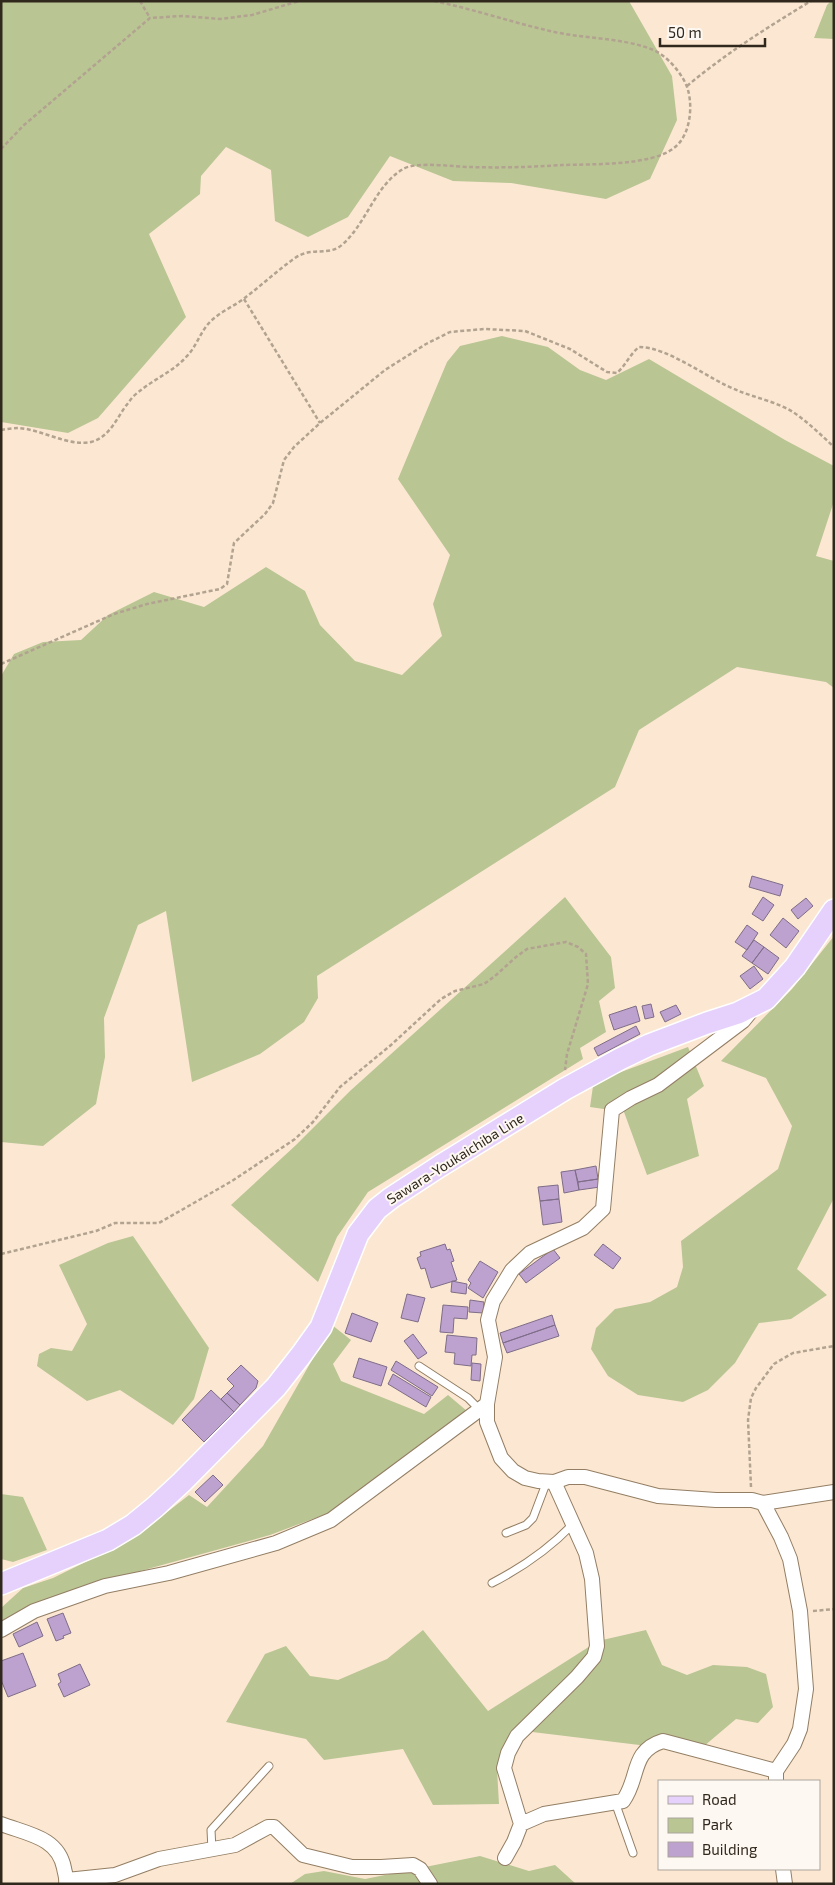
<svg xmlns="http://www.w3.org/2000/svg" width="835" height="1885" viewBox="0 0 835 1885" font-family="'Exo 2',sans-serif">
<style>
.green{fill:#bac594}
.building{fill:#bda1ce;stroke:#7e6d88}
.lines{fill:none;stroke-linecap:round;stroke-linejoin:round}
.service-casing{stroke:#937e64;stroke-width:9}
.minor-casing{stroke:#937e64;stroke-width:16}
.primary-casing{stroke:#fff;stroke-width:24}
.path{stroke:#b2a290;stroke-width:2.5;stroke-dasharray:4 2.5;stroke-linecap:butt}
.service{stroke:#fff;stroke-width:7}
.minor{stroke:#fff;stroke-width:14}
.primary{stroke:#e6d1fc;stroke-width:21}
.labels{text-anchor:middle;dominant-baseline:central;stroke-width:4;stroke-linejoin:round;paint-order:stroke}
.street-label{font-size:14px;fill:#31281d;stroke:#fdf8f2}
</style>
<rect width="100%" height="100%" fill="#fce8d2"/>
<!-- green -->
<path class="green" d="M 1,1 L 629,1 L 672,76 L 677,120 L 650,179 L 606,199 L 511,183 L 453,181 L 390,156 L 348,217 L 308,237 L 275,221 L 271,170 L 226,147 L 201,176 L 200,194 L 149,234 L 186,317 L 98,418 L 68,433 L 1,422 Z
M 831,1 L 834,1 L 834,39 L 814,38 L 827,5 Z
M 502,336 L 548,347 L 580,370 L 606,380 L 649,359 L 785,440 L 834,466 L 834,501 L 816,556 L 834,561 L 834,688 L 826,682 L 737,667 L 639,730 L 615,787 L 317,976 L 318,998 L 304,1022 L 260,1054 L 192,1082 L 166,911 L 138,925 L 104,1018 L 105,1057 L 96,1104 L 43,1146 L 1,1142 L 1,676 L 14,654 L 43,642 L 81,640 L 108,615 L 154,592 L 204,607 L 266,567 L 305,591 L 320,625 L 355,661 L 402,675 L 442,636 L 433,604 L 450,555 L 398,479 L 447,362 L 460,346 Z
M 565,897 L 611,957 L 615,988 L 599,1001 L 606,1032 L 580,1048 L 583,1059 L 368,1192 L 337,1237 L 318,1282 L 231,1205 L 296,1145 L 350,1091 Z
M 834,936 L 834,1198 L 797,1269 L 827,1295 L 791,1319 L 759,1323 L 735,1363 L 708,1390 L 683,1402 L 638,1395 L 608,1376 L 591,1349 L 596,1328 L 615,1309 L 650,1302 L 677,1287 L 683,1267 L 681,1241 L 778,1169 L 792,1126 L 766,1078 L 721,1061 L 792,989 Z
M 688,1047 L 704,1086 L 687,1099 L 699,1156 L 647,1175 L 624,1112 L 590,1107 L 593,1086 L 613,1075 Z
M 133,1236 L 209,1348 L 194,1399 L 173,1425 L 120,1390 L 87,1401 L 37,1366 L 39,1354 L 51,1348 L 72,1351 L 87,1324 L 59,1265 L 108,1243 Z
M 332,1325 L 351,1340 L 333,1364 L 341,1381 L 424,1414 L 448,1395 L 467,1411 L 331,1512 L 270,1535 L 108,1580 L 1,1624 L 1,1608 L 23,1588 L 53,1578 L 134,1538 L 189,1495 L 207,1507 L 263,1446 Z
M 1,1494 L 23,1497 L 47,1550 L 13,1562 L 1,1559 Z
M 423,1630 L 488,1711 L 598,1641 L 646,1630 L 662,1665 L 687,1675 L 713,1665 L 747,1667 L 766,1674 L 773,1707 L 758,1723 L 736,1719 L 697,1752 L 524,1731 L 497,1769 L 499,1804 L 433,1805 L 403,1749 L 324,1760 L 306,1739 L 226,1722 L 265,1654 L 286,1646 L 310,1676 L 338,1680 L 387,1659 Z
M 480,1856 L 529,1871 L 555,1865 L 576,1884 L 290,1884 L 305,1874 L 324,1871 L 365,1879 Z"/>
<!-- building -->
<path class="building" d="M 752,876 L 783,885 L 780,896 L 749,887 Z
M 763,897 L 774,905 L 763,921 L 752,914 Z
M 806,898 L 813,906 L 798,919 L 791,910 Z
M 783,918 L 799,931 L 786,948 L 770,935 Z
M 747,925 L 758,933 L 747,950 L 735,942 Z
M 754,940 L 764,947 L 752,963 L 742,956 Z
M 764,947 L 779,958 L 768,974 L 752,963 Z
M 754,966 L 763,979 L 750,989 L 740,976 Z
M 651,1004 L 654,1017 L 645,1019 L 642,1006 Z
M 676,1005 L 681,1014 L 665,1022 L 660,1012 Z
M 636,1006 L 640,1021 L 614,1030 L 609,1015 Z
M 636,1026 L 640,1034 L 598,1056 L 594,1048 Z
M 596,1166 L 598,1179 L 578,1182 L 575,1170 Z
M 575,1170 L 579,1190 L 564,1193 L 561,1172 Z
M 598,1179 L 600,1187 L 579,1190 L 578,1182 Z
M 558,1185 L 559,1199 L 540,1201 L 538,1187 Z
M 559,1199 L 562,1222 L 543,1225 L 540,1201 Z
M 445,1244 L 447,1250 L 450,1249 L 454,1261 L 451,1262 L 457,1280 L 431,1288 L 425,1268 L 421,1269 L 417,1258 L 421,1256 L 420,1252 Z
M 603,1244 L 621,1258 L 613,1269 L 594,1255 Z
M 553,1249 L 560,1258 L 526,1283 L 519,1274 Z
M 480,1261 L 498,1272 L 483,1298 L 468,1288 L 471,1283 L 468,1280 Z
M 452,1281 L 467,1284 L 466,1294 L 451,1292 Z
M 407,1294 L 425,1298 L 418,1322 L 401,1318 Z
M 470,1300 L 484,1302 L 483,1313 L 469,1312 Z
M 443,1305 L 468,1307 L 467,1319 L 454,1318 L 453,1333 L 440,1332 Z
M 352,1313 L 378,1323 L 371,1342 L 345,1333 Z
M 552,1315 L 555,1325 L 503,1343 L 500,1333 Z
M 555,1325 L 559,1336 L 507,1353 L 503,1343 Z
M 413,1334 L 427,1353 L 418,1359 L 404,1341 Z
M 447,1335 L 477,1338 L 476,1355 L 472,1355 L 471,1366 L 454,1364 L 455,1353 L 445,1352 Z
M 359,1358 L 387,1367 L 381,1386 L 353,1377 Z
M 396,1361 L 438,1387 L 432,1396 L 391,1370 Z
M 472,1363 L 481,1364 L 480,1381 L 471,1380 Z
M 241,1365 L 258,1381 L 256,1388 L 240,1405 L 227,1393 L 234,1386 L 227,1379 Z
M 393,1374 L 431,1397 L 426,1407 L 388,1384 Z
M 211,1390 L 234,1412 L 204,1442 L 182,1420 Z
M 227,1393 L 240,1405 L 234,1412 L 221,1399 Z
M 213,1475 L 223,1485 L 205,1502 L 195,1492 Z
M 63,1613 L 71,1633 L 63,1636 L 64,1638 L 56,1641 L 47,1619 Z
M 37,1622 L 43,1636 L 19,1647 L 13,1634 Z
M 23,1653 L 36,1686 L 8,1697 L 1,1680 L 1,1661 Z
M 80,1664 L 90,1685 L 64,1697 L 58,1684 L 61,1682 L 58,1674 Z"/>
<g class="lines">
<!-- service casing -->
<g class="service-casing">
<path id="service" d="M 419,1366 L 468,1398 L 479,1409
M 506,1533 L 526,1525 L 533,1518 L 547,1481
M 492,1583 C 521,1568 549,1549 572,1525
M 615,1802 L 633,1853
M 212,1850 L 211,1830 L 269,1766"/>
</g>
<!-- minor casing -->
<g class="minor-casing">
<path id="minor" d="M 752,1010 L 743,1021 L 658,1085 L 631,1098 L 612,1110 L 603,1209 L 583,1228 L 530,1253 L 512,1270 L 493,1301 L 488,1320 L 495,1357 L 487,1404 L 487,1422 L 501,1458 L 513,1471 L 525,1478 L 538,1481 L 554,1482 L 568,1477 L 585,1477 L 658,1496 L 716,1500 L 752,1500 L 763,1503 L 834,1492
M 763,1503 L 781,1537 L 790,1559 L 800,1611 L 806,1689 L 800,1729 L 794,1744 L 776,1771 L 776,1781
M 1,1630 L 34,1611 L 105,1586 L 169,1573 L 276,1543 L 331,1520 L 487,1404
M 1,1824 C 27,1834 58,1837 64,1868 C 65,1874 67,1878 66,1884
M 521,1824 L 544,1814 L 623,1801 C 640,1778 630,1751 663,1741 L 776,1771
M 505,1858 L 514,1842 L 521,1824 L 504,1768 L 508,1753 L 517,1736 L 577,1677 L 594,1657 L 597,1646 L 592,1579 L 586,1553 L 554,1482
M 783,1869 L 785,1884
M 67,1880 L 115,1875 L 159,1859 L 235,1845 L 268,1827 L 274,1827 L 303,1855 L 352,1867 L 381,1867 L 413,1865 L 420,1869 L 430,1884"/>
</g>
<!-- primary casing -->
<g class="primary-casing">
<path id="primary" d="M 1,1584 L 108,1540 L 133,1525 L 155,1507 L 182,1482 L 276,1387 L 301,1355 L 321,1327 L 358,1234 L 377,1209 L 391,1198 L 440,1166 L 565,1089 L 620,1059 L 649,1045 L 707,1023 L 738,1013 L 766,999 L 795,967 L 834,910"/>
</g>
<!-- path -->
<path class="path" d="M 140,1 L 150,18
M 687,86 C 725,54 768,27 811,1
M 1,149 L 24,125 L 150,18 L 182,16 L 220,19 L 252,15 L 299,1
M 244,299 L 320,423
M 1,430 C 7,429 13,428 18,428 C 41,429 69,447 91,442 C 111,437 117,416 129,402 C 132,397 137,393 141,390 C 156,378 174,371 187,356 C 196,347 200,333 209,323 C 219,312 235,306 246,297 C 263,284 278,270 295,258 C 312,246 329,257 343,244 C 367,222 375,186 403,169 C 417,161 454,167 471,167 C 501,168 532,167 562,165 C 591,164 651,166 674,148 C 690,136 693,108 688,90 C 684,75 666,54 651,49 C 619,37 583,39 550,31 C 511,22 473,9 434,1
M 1,664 L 114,614 L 147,604 L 220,589 L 227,584 L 234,543 L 265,514 L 273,503 L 284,460 L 294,447 L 320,423 L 385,370 L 426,344 L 450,332 L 484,329 L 525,331 L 570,349 L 607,372 L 617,373 C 626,365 630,354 639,347 C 669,347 709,380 739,391 C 756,398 777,402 793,412 C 808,422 821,435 834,447
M 1,1254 L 96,1231 L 115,1223 L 159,1223 L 232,1181 L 295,1139 L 313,1122 L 340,1087 L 391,1045 L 441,999 L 455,991 L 484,984 L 495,976 L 516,957 L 527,949 L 566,942 L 578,947 L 586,954 L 588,984 L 567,1054 L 565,1070
M 751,1487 L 748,1420 L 751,1398 L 756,1388 L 774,1364 L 784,1358 L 793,1353 L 834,1346
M 813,1611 L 834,1609"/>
<!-- service -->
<use href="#service" class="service"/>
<!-- minor -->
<use href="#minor" class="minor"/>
<!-- primary -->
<use href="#primary" class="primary"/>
</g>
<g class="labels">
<!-- street labels -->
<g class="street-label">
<text transform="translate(455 1158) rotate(-32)">Sawara-Youkaichiba Line</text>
</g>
</g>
<!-- border -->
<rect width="835" height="1885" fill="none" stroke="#31281d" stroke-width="5"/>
<!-- legend -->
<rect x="658" y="1780" width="162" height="90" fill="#fdf8f2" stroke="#aba59d"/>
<rect x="668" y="1796" width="25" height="8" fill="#e6d1fc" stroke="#aba59d"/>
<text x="702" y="1805" font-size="15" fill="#31281d">Road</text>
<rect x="668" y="1818" width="25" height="15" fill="#bac594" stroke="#aba59d"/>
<text x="702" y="1830" font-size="15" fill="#31281d">Park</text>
<rect x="668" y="1842" width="25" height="15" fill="#bda1ce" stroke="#aba59d"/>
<text x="702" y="1855" font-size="15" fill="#31281d">Building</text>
<!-- scale -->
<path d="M660 38v8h105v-8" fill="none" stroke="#31281d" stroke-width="2.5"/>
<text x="668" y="38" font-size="15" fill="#31281d" stroke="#fdf8f2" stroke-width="4" paint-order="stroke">50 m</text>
</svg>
